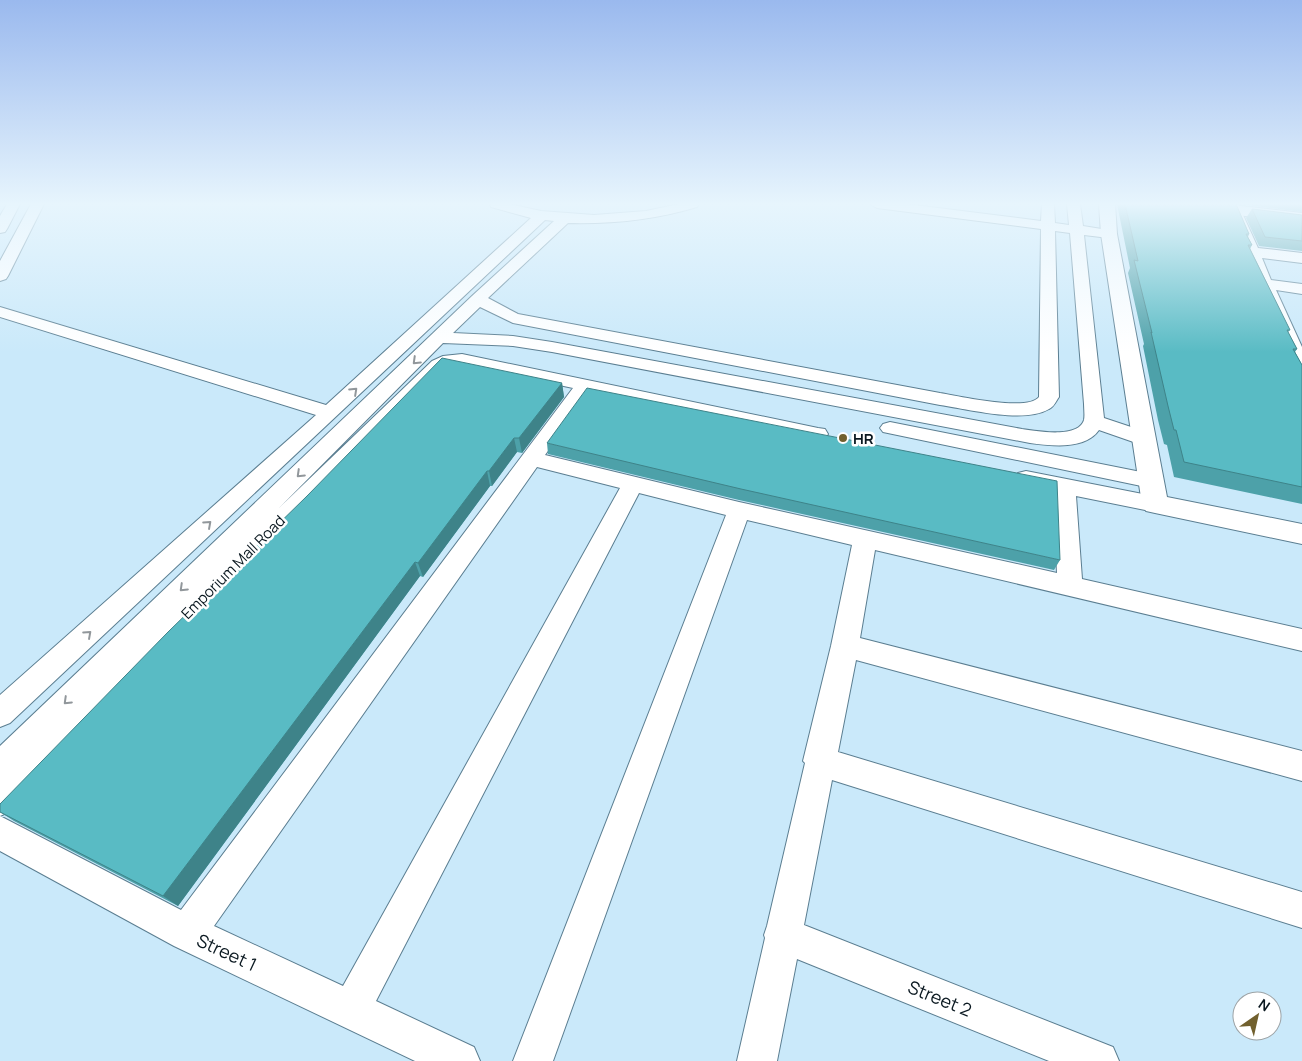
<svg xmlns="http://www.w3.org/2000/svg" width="1302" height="1061" viewBox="0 0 1302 1061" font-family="Manrope,sans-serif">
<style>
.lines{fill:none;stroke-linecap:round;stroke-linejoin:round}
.minor-casing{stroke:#5b7e91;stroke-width:2}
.tertiary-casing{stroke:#5b7e91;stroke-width:2}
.minor{fill:#fff;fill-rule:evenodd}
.tertiary{fill:#fff;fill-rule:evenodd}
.wall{fill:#4da1a9}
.shaded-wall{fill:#3e8389}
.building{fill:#59bbc4;stroke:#3e8389}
.oneway{stroke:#91979b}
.poi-dot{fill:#71602e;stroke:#fff;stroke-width:2}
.labels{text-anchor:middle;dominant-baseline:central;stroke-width:5;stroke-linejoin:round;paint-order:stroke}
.poi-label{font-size:15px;font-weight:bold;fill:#0a1820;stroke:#fff;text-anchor:start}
.street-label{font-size:15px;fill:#0a1820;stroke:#fff}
.near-street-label{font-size:18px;fill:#0a1820;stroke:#fff}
</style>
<rect width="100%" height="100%" fill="#cae9fa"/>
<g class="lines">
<!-- minor casing -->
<g class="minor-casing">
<path id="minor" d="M 7,204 L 20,204 L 7,229 L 5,232 L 0,233 L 0,216 Z
M 31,204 L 44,204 L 8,276 L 6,279 L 0,281 L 0,261 Z
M 490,204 L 509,204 L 541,211 L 594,215 L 646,211 L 679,204 L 699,204 L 697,207 C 654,220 613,224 568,223 L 488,298 L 518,314 L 940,393 C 959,396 1027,412 1039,397 L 1041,229 L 877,208 L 870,204 L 906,204 L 1041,221 L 1042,204 L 1054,204 L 1055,223 L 1069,225 L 1067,204 L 1080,204 L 1083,226 L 1114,231 L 1116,234 L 1114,237 L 1109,238 L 1084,235 L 1104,418 L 1152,434 L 1155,439 L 1152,444 L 1145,446 L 1099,430 C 1085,450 1052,446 1030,443 L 552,352 L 513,346 L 443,343 L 279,508 L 432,361 L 443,356 L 462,354 L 818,428 L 825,429 L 828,434 L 825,439 L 818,440 L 590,392 L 545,455 L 739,502 L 1057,573 L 1053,491 L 1018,483 L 1015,478 L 1018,473 L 1026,471 L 1163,498 L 1166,504 L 1163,510 L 1155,512 L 1076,496 L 1082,579 L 1302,629 L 1302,651 L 875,550 L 860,638 L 1302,751 L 1302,781 L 856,660 L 838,752 L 1302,892 L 1302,928 L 832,780 L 804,925 L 1113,1047 L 1119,1061 L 1049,1061 L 797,959 L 777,1061 L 737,1061 L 765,938 L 764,935 L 767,926 L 805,763 L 803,761 L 831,646 L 852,545 L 747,520 L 553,1061 L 513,1061 L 726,515 L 639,493 L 376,1001 L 474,1047 L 480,1061 L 415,1061 L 174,946 L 0,851 L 0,816 L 181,910 L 573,388 L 462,364 L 453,365 L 446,369 L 11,811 L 0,816 L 0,746 L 472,296 L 554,221 L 545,220 L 10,723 L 0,727 L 0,695 L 316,415 L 0,317 L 0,307 L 326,405 L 531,218 L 491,207 ZM 1055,231 L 1070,233 L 1084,404 C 1084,409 1085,415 1084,420 C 1078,439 1036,431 1022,429 L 552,342 L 513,336 L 453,333 L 480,307 L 513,323 L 940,405 C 968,409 1024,424 1049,409 C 1054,407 1056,401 1059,397 ZM 537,467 L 620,488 L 343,986 L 214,926 Z
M 1226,204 L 1238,204 L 1258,248 L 1302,253 L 1302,263 L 1262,258 L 1271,280 L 1302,284 L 1302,294 L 1276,290 L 1302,347 L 1302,373 L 1295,371 L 1293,367 Z
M 890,422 L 1151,474 L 1159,476 L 1162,481 L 1159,486 L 1151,488 L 883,432 L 880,428 L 883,424 Z"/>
</g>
<!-- tertiary casing -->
<g class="tertiary-casing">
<path id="tertiary" d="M 1099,204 L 1115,204 L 1117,234 L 1167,497 L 1302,524 L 1302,544 L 1155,513 L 1146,511 L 1142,504 L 1101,234 Z
M 1179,204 L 1223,204 L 1302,213 L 1302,223 L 1187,209 L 1182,207 Z"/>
</g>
<!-- minor -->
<use href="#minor" class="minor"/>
<!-- tertiary -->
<use href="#tertiary" class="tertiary"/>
</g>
<!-- wall -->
<path class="wall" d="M 1117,204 L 1236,204 L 1249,234 L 1248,237 L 1252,245 L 1250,249 L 1290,330 L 1288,332 L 1297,349 L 1295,352 L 1302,365 L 1302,504 L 1174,477 L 1167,445 L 1164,444 L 1158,420 L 1143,346 L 1144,344 L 1128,273 L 1130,268 Z
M 1240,204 L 1302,204 L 1302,212 Z
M 1252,209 L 1302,215 L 1302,251 L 1259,246 L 1246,218 Z
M 562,383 L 564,397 L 522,453 L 517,452 L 492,486 L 490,486 L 423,577 L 420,576 L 178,906 L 14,821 L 0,812 L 0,804 Z
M 547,443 L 1060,560 L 1054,570 L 739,500 L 548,454 Z"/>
<!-- shaded-wall -->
<path class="shaded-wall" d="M 562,383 L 564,397 L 522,453 L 519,438 Z
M 514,438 L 517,452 L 492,486 L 489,471 Z
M 487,471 L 490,486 L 423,577 L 418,563 Z
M 415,562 L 420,576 L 178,906 L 163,896 Z"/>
<!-- building -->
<path class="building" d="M 1125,204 L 1236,204 L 1249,234 L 1246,234 L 1252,245 L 1248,245 L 1290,330 L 1287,330 L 1297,349 L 1293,349 L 1302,365 L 1302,487 L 1184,462 L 1176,430 L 1174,430 L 1168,406 L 1151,332 L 1152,333 L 1134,260 L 1138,261 Z
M 1252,209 L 1302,215 L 1302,241 L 1265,237 Z
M 442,358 L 562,383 L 519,438 L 514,438 L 489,471 L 487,471 L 418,563 L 415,562 L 163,896 L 0,812 L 0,804 L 168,632 L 307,496 Z
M 587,388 L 1057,481 L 1060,560 L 741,489 L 547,443 Z"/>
<!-- one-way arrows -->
<defs><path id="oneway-chevron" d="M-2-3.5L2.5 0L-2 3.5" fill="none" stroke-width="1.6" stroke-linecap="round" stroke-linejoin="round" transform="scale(1.25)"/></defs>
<g class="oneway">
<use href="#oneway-chevron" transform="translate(416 361) rotate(136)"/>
<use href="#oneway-chevron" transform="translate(354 391) rotate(-43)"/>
<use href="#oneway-chevron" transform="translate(300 474) rotate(136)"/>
<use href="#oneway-chevron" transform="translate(208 524) rotate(-42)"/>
<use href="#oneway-chevron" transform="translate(183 588) rotate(136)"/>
<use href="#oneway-chevron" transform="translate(88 634) rotate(-42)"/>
<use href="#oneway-chevron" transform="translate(67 701) rotate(136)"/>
</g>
<!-- sky -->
<linearGradient id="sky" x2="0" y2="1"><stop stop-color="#9ab9ee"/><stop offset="0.58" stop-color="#e7f5fd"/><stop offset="1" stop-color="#e7f5fd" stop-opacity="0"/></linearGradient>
<rect width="1302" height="352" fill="url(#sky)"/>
<!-- markers -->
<circle class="poi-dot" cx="843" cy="438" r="5"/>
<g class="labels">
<!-- poi labels -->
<g class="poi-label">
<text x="853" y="438">HR</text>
</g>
<!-- street labels -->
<g class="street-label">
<text transform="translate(233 567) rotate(-45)">Emporium Mall Road</text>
</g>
<!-- near-street labels -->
<g class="near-street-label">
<text transform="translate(227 952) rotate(25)">Street 1</text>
<text transform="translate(940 998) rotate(22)">Street 2</text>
</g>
</g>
<!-- north arrow -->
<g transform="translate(1257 1016) rotate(34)"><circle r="24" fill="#ffffff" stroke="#9da3a6"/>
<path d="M0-4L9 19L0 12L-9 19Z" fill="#71602e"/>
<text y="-8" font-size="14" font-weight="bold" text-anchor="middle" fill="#0a1820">N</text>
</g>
</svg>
